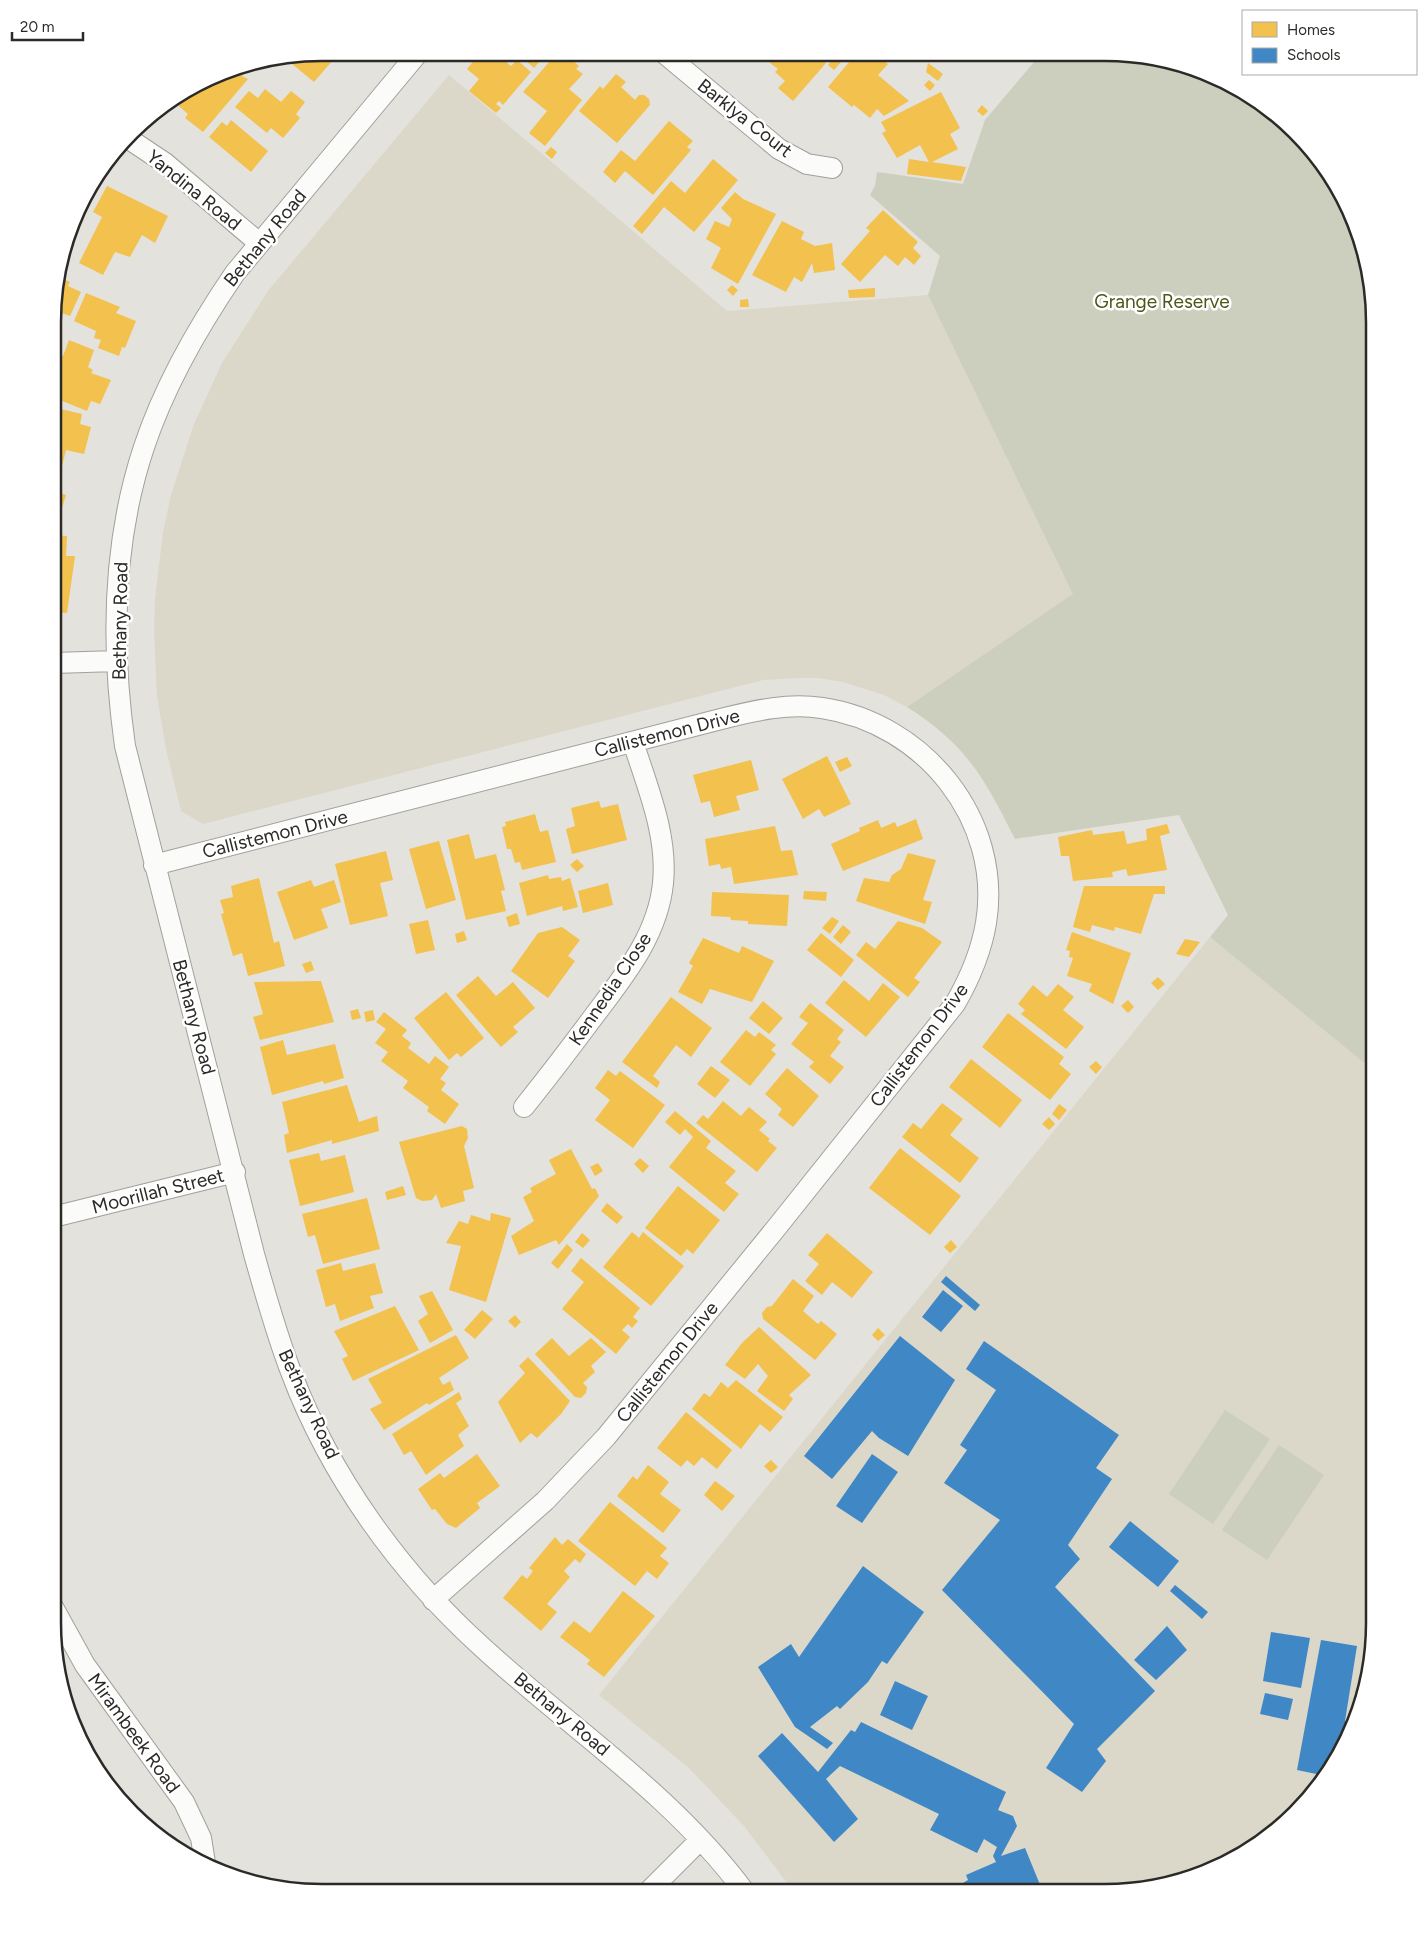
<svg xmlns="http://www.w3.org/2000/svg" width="1427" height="1945" viewBox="0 0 1427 1945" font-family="Figtree,sans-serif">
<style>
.built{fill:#dbd7c9}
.green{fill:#cccfbe}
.homes{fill:#f2c14e}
.schools{fill:#3f88c5}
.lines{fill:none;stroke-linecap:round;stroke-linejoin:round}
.minor-casing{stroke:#a1a09b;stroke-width:22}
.minor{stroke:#fbfbfa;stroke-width:20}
.labels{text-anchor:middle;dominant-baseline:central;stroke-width:5;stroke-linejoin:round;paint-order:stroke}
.street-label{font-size:19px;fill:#2c2a26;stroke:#fff}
.park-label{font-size:19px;fill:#495716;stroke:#fff}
.rim{fill:none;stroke:#2c2a26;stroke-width:2.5}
</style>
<rect width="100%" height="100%" fill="#e4e2dc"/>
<!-- built -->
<path class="built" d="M 449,75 L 727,311 L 928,295 L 1074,594 L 907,707 L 884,695 L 843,682 L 818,678 L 798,678 L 763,680 L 203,824 L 181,811 L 166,749 L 157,696 L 154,632 L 155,599 L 163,532 L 171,495 L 194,424 L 222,363 L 268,291 Z
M 1210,937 L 1374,1071 L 1374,1641 L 1360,1710 L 1329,1772 L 1283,1825 L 1224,1865 L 1174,1883 L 1105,1892 L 794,1892 L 744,1826 L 689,1768 L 599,1695 Z"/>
<!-- green -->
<path class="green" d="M 1040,55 L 1140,55 L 1208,73 L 1255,98 L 1307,144 L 1347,203 L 1365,253 L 1374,322 L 1374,1071 L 1210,937 L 1228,915 L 1179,815 L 1015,839 C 984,778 967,745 907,707 L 1073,594 L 928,295 L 940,256 L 870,195 L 875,186 L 877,172 L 963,184 L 985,120 Z
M 1225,1410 L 1270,1439 L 1213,1524 L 1169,1494 Z
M 1279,1445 L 1324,1475 L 1267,1560 L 1222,1530 Z"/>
<!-- homes -->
<path class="homes" d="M 323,53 L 333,60 L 314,82 L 286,59 Z
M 480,53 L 496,53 L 511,66 L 517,60 L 531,72 L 503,105 L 499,101 L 496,104 L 501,108 L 496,113 L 469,91 L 479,79 L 467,69 Z
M 517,53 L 547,53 L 534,68 Z
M 557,53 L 565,53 L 579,66 L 576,69 L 583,74 L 569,89 L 582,100 L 545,146 L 529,133 L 547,111 L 523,92 Z
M 777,54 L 827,54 L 822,60 L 826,63 L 793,101 L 778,88 L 785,81 L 775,72 L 778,69 L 770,63 Z
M 837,54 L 848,54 L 834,70 L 828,65 Z
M 856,54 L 876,54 L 888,64 L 878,75 L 909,101 L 884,116 L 877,109 L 870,118 L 854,105 L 852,107 L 828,87 Z
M 928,63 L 943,74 L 938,81 L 926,72 Z
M 246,65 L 249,68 L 242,76 L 248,79 L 203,132 L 185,118 L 188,114 L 174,102 L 235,67 Z
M 616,74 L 626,82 L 621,87 L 635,100 L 639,95 L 644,95 L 649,99 L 650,105 L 617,143 L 579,111 L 600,86 L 603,89 Z
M 929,80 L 935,85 L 930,91 L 924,85 Z
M 265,89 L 281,102 L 291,91 L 305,102 L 296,114 L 300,118 L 283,138 L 271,128 L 267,133 L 235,107 L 249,91 L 258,98 Z
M 941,92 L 960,128 L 950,134 L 958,149 L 932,162 L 966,167 L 961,181 L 907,174 L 909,159 L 929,162 L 920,145 L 897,158 L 882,133 L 886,131 L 881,122 Z
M 982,105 L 988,111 L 983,116 L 977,111 Z
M 231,120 L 268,151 L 251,172 L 209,137 L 222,122 L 227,126 Z
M 669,121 L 693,141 L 687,147 L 691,150 L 653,195 L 625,171 L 615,183 L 603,172 L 621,150 L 635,161 Z
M 551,147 L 557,152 L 552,159 L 545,153 Z
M 713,159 L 738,180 L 694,232 L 664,207 L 642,234 L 633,226 L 671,181 L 685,193 Z
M 107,186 L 168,216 L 155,243 L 142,235 L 130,257 L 115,252 L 103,275 L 79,263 L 102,217 L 93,212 Z
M 735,192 L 743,199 L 776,214 L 738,284 L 711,268 L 721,248 L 706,239 L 715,221 L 729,227 L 732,219 L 721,208 Z
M 883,210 L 918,242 L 913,248 L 921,256 L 914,265 L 905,257 L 898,266 L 885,255 L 860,282 L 841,264 L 870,231 L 866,228 Z
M 782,221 L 804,232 L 801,239 L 815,246 L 832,243 L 835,270 L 814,273 L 812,263 L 802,282 L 794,277 L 786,292 L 752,275 Z
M 63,264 L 65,265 L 60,277 L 70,282 L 68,286 L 81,292 L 70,316 L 62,313 L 56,329 L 55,328 L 55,287 Z
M 732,285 L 738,290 L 733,296 L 727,290 Z
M 875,288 L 875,297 L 849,298 L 848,290 Z
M 86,293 L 120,307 L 116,313 L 136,321 L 125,348 L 122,347 L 119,356 L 98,348 L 101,340 L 94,338 L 96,331 L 74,321 Z
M 748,299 L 749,307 L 740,307 L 740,300 Z
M 69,340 L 94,350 L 88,367 L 93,370 L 91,373 L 111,380 L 100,404 L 91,401 L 87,411 L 55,398 L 55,353 L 63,356 Z
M 61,409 L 82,414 L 80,424 L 91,427 L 84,454 L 66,450 L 61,470 L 55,469 L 55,419 L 58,420 Z
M 54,491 L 66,495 L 55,531 L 54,531 Z
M 54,535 L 67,536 L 66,556 L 75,556 L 67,613 L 54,612 Z
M 827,756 L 851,804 L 824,817 L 819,809 L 803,819 L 782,779 Z
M 847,757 L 852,766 L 840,772 L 835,762 Z
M 751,760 L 759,790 L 736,796 L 740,810 L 714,817 L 710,801 L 701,803 L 693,775 Z
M 599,801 L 601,808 L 618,804 L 627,840 L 572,854 L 566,829 L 575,826 L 571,808 Z
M 535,814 L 540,832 L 548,830 L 556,862 L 522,870 L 520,862 L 515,863 L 511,849 L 507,849 L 502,827 L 506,826 L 505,822 Z
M 916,819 L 923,839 L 843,871 L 831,844 L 860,831 L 859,828 L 878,820 L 881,828 L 895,822 L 897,827 Z
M 1167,824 L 1170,833 L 1160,836 L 1167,870 L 1128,876 L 1126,869 L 1112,872 L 1113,877 L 1073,881 L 1069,856 L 1061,856 L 1058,837 L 1092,830 L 1093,835 L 1124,831 L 1127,844 L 1147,840 L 1146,829 Z
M 775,826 L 781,851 L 792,850 L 798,875 L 734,884 L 731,867 L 721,869 L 720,864 L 709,866 L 705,839 Z
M 469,834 L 475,859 L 496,854 L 505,890 L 501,891 L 506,911 L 466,920 L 447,840 Z
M 439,841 L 456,900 L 426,909 L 409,849 Z
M 386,851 L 393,880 L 380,883 L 388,916 L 350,925 L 335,864 Z
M 908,853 L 936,860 L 923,900 L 932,902 L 925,924 L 856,901 L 864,878 L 889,882 L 892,875 L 901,869 Z
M 577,859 L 584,866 L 577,872 L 570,865 Z
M 548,875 L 549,879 L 561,877 L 562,881 L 570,878 L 578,907 L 563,911 L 562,906 L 527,916 L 519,883 Z
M 259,878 L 274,943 L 279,941 L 285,966 L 248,976 L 242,953 L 233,956 L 221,914 L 224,913 L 220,900 L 233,897 L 231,886 Z
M 311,880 L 314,887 L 334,880 L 341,902 L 321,909 L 328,928 L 294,940 L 277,892 Z
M 608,883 L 613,905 L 583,913 L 578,891 Z
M 1084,886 L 1165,886 L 1165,894 L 1154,894 L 1141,934 L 1115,927 L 1114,931 L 1092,925 L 1090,932 L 1073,927 Z
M 804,891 L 827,892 L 826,901 L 803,899 Z
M 712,892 L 789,895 L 787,926 L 748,924 L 748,921 L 731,920 L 730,917 L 711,916 Z
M 517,913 L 520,924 L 509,927 L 506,917 Z
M 832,917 L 839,921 L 830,934 L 822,928 Z
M 428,920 L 435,950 L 416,954 L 409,924 Z
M 898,921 L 922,928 L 942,942 L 914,978 L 920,982 L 908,997 L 856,955 L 866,942 L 875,949 Z
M 843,925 L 851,932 L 841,944 L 833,937 Z
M 562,927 L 580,940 L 568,956 L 575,961 L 548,998 L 511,971 L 538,933 Z
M 464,931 L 467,940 L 457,943 L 455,934 Z
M 1072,932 L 1131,953 L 1113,1004 L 1089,991 L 1092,984 L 1067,976 L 1073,958 L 1069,957 L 1070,951 L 1066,950 Z
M 821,933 L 854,960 L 841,977 L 807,950 Z
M 703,938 L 739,953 L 742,946 L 774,961 L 752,1002 L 710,989 L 702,1004 L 678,992 L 693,966 L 689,963 Z
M 1185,939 L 1200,942 L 1189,957 L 1176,954 Z
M 311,961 L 314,970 L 306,973 L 302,964 Z
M 478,976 L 496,996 L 513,982 L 535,1008 L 513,1027 L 518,1032 L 501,1047 L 456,995 Z
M 1158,977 L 1165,984 L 1158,990 L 1151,983 Z
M 844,980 L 869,1001 L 883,983 L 900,997 L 866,1037 L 825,1003 Z
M 321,981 L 334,1022 L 260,1040 L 253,1017 L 263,1014 L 254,982 Z
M 1058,984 L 1074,997 L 1063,1010 L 1084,1027 L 1066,1049 L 1021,1014 L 1025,1010 L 1018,1004 L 1033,985 L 1047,997 Z
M 446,992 L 484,1038 L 461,1057 L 457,1053 L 449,1060 L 414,1018 Z
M 671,997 L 712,1028 L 691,1057 L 676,1045 L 653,1076 L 660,1082 L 657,1088 L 622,1062 Z
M 1128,1000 L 1134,1007 L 1128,1013 L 1121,1006 Z
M 763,1001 L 783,1018 L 769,1034 L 749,1018 Z
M 810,1003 L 844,1030 L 837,1039 L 841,1042 L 830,1056 L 844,1067 L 830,1084 L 809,1067 L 814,1062 L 791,1044 L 808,1023 L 799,1017 Z
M 358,1009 L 361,1018 L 352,1020 L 350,1011 Z
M 373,1010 L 375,1020 L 366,1022 L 364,1012 Z
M 384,1012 L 407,1030 L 402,1036 L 411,1043 L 408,1048 L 429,1064 L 435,1056 L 449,1067 L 440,1079 L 446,1083 L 441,1090 L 459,1104 L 445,1124 L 427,1111 L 429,1107 L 403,1088 L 408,1081 L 381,1061 L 388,1052 L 375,1043 L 386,1029 L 376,1022 Z
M 1008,1013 L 1064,1057 L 1059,1064 L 1071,1074 L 1050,1100 L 982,1047 Z
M 746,1030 L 755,1037 L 759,1032 L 776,1045 L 771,1050 L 776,1054 L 750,1086 L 720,1062 Z
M 283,1040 L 287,1055 L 335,1044 L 344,1078 L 324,1084 L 323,1081 L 272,1095 L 260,1047 Z
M 971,1059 L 1022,1100 L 1000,1128 L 949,1087 Z
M 1096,1061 L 1102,1067 L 1096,1074 L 1089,1067 Z
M 711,1066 L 730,1080 L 715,1098 L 697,1084 Z
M 787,1068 L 819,1096 L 793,1127 L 778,1115 L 782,1109 L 765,1094 Z
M 608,1070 L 616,1076 L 620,1071 L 665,1105 L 633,1148 L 595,1120 L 610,1100 L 595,1088 Z
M 347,1085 L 359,1122 L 377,1116 L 379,1131 L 332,1144 L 332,1140 L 287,1153 L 284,1135 L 289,1133 L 282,1102 Z
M 723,1101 L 741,1116 L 749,1107 L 767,1122 L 759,1130 L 770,1139 L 768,1141 L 777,1148 L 757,1172 L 696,1123 L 703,1115 L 708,1119 Z
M 942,1103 L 963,1119 L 950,1135 L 979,1158 L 960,1183 L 902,1137 L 913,1123 L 921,1129 Z
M 1059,1104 L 1067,1110 L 1059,1120 L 1052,1114 Z
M 675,1111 L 711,1141 L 706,1148 L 736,1171 L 725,1183 L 739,1194 L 724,1212 L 669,1167 L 693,1137 L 685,1129 L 680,1135 L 665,1122 Z
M 1049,1117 L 1055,1124 L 1049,1130 L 1042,1124 Z
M 462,1126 L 467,1129 L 468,1138 L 464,1146 L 474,1188 L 463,1191 L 465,1201 L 441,1208 L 436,1194 L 432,1200 L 422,1201 L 416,1198 L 399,1142 Z
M 900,1148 L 961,1196 L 930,1235 L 869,1188 Z
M 571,1149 L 592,1189 L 595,1188 L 599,1196 L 559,1245 L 556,1240 L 519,1255 L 511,1236 L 534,1221 L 523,1197 L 532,1192 L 530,1188 L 556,1174 L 549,1160 Z
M 319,1153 L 321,1161 L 345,1155 L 354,1192 L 300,1206 L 289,1160 Z
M 640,1158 L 649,1166 L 643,1173 L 634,1164 Z
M 598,1163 L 603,1171 L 595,1176 L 590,1167 Z
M 403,1186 L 406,1195 L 387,1200 L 385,1192 Z
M 678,1186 L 720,1220 L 693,1254 L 687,1249 L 681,1256 L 645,1228 Z
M 367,1198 L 380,1249 L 323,1264 L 315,1235 L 308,1237 L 302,1214 Z
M 607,1203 L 623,1217 L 617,1224 L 601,1211 Z
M 491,1213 L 511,1218 L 486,1302 L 449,1290 L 461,1246 L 446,1243 L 459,1221 L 468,1224 L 471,1215 L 490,1221 Z
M 632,1232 L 639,1238 L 643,1232 L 684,1266 L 651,1306 L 603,1267 Z
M 582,1233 L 590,1240 L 583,1248 L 575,1242 Z
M 827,1233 L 873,1272 L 852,1298 L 832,1282 L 822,1295 L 805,1281 L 819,1264 L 808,1255 Z
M 951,1240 L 957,1247 L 950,1253 L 944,1247 Z
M 567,1244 L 573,1250 L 558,1269 L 551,1263 Z
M 581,1258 L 640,1308 L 633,1317 L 638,1321 L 632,1328 L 628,1324 L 622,1330 L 630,1337 L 616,1354 L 562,1309 L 584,1282 L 571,1271 Z
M 341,1263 L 343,1271 L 375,1263 L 383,1293 L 370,1296 L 374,1308 L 340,1321 L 335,1304 L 326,1307 L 316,1270 Z
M 793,1279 L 814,1296 L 803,1311 L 818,1324 L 821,1321 L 837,1334 L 815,1360 L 763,1319 L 762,1313 L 767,1307 L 772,1306 Z
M 432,1291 L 453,1330 L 430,1343 L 418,1321 L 428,1314 L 419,1296 Z
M 395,1306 L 419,1350 L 353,1381 L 342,1359 L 348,1356 L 334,1331 Z
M 482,1310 L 493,1319 L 475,1339 L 464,1330 Z
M 515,1315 L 521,1322 L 515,1328 L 508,1321 Z
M 759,1327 L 811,1375 L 789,1395 L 793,1399 L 784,1411 L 757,1391 L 768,1376 L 758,1364 L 745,1379 L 725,1365 L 742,1343 Z
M 878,1328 L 885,1335 L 878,1341 L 872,1335 Z
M 456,1335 L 469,1358 L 439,1378 L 443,1385 L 450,1381 L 454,1390 L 429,1405 L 427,1403 L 384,1430 L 370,1409 L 382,1403 L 368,1379 Z
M 552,1338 L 569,1356 L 591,1338 L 606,1352 L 591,1366 L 595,1372 L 583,1383 L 587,1387 L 586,1393 L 581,1398 L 575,1397 L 535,1354 Z
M 528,1357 L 570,1401 L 561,1414 L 537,1438 L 531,1433 L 520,1443 L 498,1402 L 525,1373 L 519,1366 Z
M 736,1380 L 783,1417 L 770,1432 L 760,1424 L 741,1449 L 692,1409 L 704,1393 L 710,1397 L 721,1382 L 728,1388 Z
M 459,1392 L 462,1399 L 456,1403 L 469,1426 L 458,1435 L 464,1446 L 426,1475 L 411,1451 L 404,1455 L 392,1434 Z
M 686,1412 L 732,1450 L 717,1469 L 702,1457 L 694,1466 L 687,1460 L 681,1467 L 657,1448 Z
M 477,1454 L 500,1486 L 477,1503 L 480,1508 L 456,1528 L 447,1524 L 435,1509 L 432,1510 L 418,1489 L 440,1473 L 444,1478 Z
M 771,1460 L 778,1467 L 771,1473 L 764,1466 Z
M 648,1465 L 669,1482 L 660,1494 L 681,1510 L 663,1533 L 617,1496 L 633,1476 L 637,1480 Z
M 715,1481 L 735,1496 L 722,1511 L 704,1495 Z
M 610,1502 L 667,1548 L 660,1556 L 669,1563 L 657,1579 L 647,1571 L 635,1586 L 578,1541 Z
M 555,1537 L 562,1545 L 568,1539 L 586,1554 L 580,1563 L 575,1559 L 564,1571 L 570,1577 L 547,1604 L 557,1612 L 541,1631 L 503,1598 L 522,1575 L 527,1579 L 533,1571 L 529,1568 Z
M 623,1591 L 655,1616 L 604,1677 L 587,1664 L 590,1660 L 560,1637 L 574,1621 L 590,1633 Z"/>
<!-- schools -->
<path class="schools" d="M 946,1276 L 980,1305 L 975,1311 L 941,1282 Z
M 943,1290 L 963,1306 L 941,1332 L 922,1317 Z
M 900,1336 L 955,1380 L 908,1456 L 879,1438 L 872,1431 L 832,1479 L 804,1456 Z
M 984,1341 L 1119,1435 L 1096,1468 L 1112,1479 L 1068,1545 L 1080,1559 L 1055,1587 L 1155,1691 L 1097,1749 L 1106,1761 L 1082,1792 L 1046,1768 L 1074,1724 L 942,1590 L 1000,1520 L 944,1483 L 967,1450 L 960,1445 L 996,1390 L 966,1369 Z
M 872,1454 L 898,1472 L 862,1523 L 836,1506 Z
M 1130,1521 L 1179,1561 L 1158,1587 L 1109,1547 Z
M 863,1566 L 924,1612 L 887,1664 L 882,1661 L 868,1682 L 840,1709 L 837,1706 L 810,1727 L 833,1743 L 827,1749 L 795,1727 L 758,1667 L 791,1644 L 799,1657 Z
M 1175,1585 L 1208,1612 L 1202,1619 L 1170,1591 Z
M 1167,1626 L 1187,1650 L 1156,1680 L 1134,1660 Z
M 1271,1632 L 1310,1638 L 1301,1688 L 1263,1681 Z
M 1321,1640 L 1357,1646 L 1345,1721 L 1353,1723 L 1326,1776 L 1297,1770 Z
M 895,1681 L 928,1696 L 912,1730 L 880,1715 Z
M 1265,1693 L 1293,1699 L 1288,1720 L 1260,1714 Z
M 861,1722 L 1006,1792 L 998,1810 L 1013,1816 L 1017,1826 L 1001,1856 L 1025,1848 L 1043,1892 L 967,1892 L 963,1883 L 968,1880 L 966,1875 L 996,1862 L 993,1856 L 997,1847 L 984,1839 L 977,1853 L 930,1830 L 939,1814 L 840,1766 L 826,1779 L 858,1819 L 834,1842 L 758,1756 L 782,1733 L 818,1772 L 851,1730 L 855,1732 Z"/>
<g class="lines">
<!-- minor casing -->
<g class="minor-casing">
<path id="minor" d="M 418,53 L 235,273 C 198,327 165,384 144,447 C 112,543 111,647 125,746 L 254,1254 C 265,1293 276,1333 291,1372 C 330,1476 400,1573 482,1647 C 570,1728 672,1794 744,1891
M 664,53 L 779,149 L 807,164 L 832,168
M 129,139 L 165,163 L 259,243
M 54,663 L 116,661
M 154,865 L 725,718 C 757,710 789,703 822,708 C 924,723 1003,820 986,923 C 981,953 970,978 955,1004 L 777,1227 L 606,1437 L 545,1501 L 433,1600
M 524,1107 C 548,1077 571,1047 594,1016 C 624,976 658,935 663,883 C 668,835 647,786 633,742
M 53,1217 L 235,1172
M 53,1607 L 85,1665 L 184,1802 L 201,1838 L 205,1863
M 649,1891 L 700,1840"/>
</g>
<!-- minor -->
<use href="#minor" class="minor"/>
</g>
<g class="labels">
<!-- street labels -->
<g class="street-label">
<text transform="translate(745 118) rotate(38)">Barklya Court</text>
<text transform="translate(194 190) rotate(39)">Yandina Road</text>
<text transform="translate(265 238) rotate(-51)">Bethany Road</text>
<text transform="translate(120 621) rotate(-89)">Bethany Road</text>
<text transform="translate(667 733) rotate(-14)">Callistemon Drive</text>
<text transform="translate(275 834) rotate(-14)">Callistemon Drive</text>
<text transform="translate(610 989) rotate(-56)">Kennedia Close</text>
<text transform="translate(194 1017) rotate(75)">Bethany Road</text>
<text transform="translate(919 1045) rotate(-53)">Callistemon Drive</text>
<text transform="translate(158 1191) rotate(-14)">Moorillah Street</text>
<text transform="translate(667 1362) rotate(-51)">Callistemon Drive</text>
<text transform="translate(309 1404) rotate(65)">Bethany Road</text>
<text transform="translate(562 1714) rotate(40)">Bethany Road</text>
<text transform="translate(134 1733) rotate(54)">Mirambeek Road</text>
</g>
<!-- park labels -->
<g class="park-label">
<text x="1162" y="301">Grange Reserve</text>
</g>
</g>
<!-- crop -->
<path d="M0 0H1427V1945H0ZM322 61H1105A261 261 0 0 1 1366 322V1623A261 261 0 0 1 1105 1884H322A261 261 0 0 1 61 1623V322A261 261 0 0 1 322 61Z" fill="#fff" fill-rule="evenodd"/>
<path class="rim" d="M322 61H1105A261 261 0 0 1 1366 322V1623A261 261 0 0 1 1105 1884H322A261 261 0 0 1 61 1623V322A261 261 0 0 1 322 61Z"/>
<!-- legend -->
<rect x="1242" y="10" width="175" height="65" fill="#ffffff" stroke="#abaaa8"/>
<rect x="1252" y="22" width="25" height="15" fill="#f2c14e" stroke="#abaaa8"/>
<text x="1287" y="35" font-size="15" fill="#2c2a26">Homes</text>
<rect x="1252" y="48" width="25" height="15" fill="#3f88c5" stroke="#abaaa8"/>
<text x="1287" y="60" font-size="15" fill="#2c2a26">Schools</text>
<!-- scale -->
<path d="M12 32v8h71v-8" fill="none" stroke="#2c2a26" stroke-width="2.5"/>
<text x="20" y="32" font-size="15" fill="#2c2a26" stroke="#ffffff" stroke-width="4" paint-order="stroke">20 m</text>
</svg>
